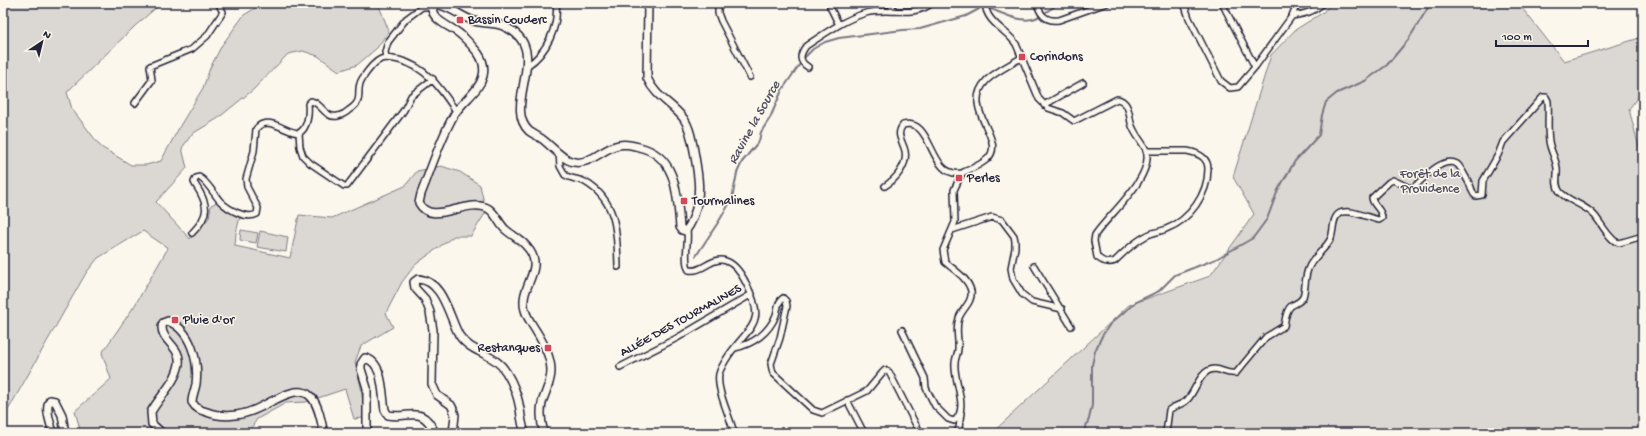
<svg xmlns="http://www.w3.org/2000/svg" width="1646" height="436" viewBox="0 0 1646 436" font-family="'Gochi Hand',sans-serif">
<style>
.green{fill:#dbd8d3;stroke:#7e7d87}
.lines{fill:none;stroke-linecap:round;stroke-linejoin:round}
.stream{stroke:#787681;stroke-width:2}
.street-casing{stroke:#22223b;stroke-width:8}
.secondary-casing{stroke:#22223b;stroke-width:10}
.street{stroke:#fbf7ec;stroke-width:5}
.secondary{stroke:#fbf7ec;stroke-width:7}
.poi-dot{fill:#d1495b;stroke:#fbf7ec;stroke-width:1.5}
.labels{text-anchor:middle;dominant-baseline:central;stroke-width:3;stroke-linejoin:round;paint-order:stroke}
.poi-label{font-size:13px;fill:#22223b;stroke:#fbf7ec;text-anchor:start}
.park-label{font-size:13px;fill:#505061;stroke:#fbf7ec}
.street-label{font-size:13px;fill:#22223b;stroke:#fbf7ec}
.water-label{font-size:14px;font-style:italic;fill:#545364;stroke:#fbf7ec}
</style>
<rect width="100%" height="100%" fill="#fbf7ec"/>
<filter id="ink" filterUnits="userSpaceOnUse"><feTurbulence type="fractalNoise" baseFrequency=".025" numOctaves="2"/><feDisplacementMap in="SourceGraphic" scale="8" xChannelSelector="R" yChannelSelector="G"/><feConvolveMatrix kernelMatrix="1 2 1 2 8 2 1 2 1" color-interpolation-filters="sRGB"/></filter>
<g filter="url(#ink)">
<!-- green -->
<path class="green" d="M 3,3 L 177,3 L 158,6 L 135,26 L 67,92 L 72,109 L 101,147 L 131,165 L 146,165 L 161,161 L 181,124 L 203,88 L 210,68 L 222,45 L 244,15 L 257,7 L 275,3 L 382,3 L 379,6 L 389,31 L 377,48 L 357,65 L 339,71 L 318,56 L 303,51 L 288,54 L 254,89 L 217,119 L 192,134 L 182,148 L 187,168 L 156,202 L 190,239 L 209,218 L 211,205 L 217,202 L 225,210 L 240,217 L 236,233 L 235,246 L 290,258 L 299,215 L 332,218 L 405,186 L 417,171 L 441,166 L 460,172 L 480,185 L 486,212 L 471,236 L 454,236 L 415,265 L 402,282 L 386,313 L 393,327 L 361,346 L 355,362 L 361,387 L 364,411 L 363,418 L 354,419 L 345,389 L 306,402 L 286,403 L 257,419 L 248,433 L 81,433 L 75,411 L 111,379 L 102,353 L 135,305 L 168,248 L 143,231 L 98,258 L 86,273 L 3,419 Z
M 1333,3 L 1518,3 L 1564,61 L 1643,37 L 1643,90 L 1629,109 L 1643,163 L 1643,433 L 992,433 L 1129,305 L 1210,276 L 1254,214 L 1233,177 L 1271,55 L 1295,30 L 1322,13 Z
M 241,230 L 258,233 L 256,243 L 240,240 Z
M 260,231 L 288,237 L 286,252 L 257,247 Z"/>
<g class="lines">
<!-- stream -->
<path class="stream" d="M 988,8 C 1003,13 1023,25 1038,17
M 1046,12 L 1060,3
M 696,256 L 719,221 L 732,199 L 737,173 L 742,162 L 759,141 L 761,132 L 770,118 L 782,90 L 804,58 L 813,49 L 825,42 L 839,38 L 903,30 L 920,29 L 966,16 L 979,9
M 1083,433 L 1089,419 L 1092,405 L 1092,365 L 1095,351 L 1102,336 L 1110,324 L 1136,302 L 1159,291 L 1175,275 L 1216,259 L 1253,238 L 1267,219 L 1278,190 L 1295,161 L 1319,135 L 1322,115 L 1326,102 L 1337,93 L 1365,81 L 1387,65 L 1408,40 L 1431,3"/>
<!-- street casing -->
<g class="street-casing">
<path id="street" d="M 718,3 L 718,13 L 721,21 L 750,77
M 830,3 L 830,7 L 839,25
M 889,3 L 895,11
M 985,3 C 986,23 1006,29 1016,44 L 1039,99 L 1048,108 L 1063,113 L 1074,121 L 1117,99 C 1129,101 1129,114 1131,123 C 1134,134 1142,141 1146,150 C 1155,177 1108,215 1095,235 L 1094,241 L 1097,257 C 1103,262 1108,264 1115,261 C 1124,252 1134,242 1146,236 C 1152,232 1160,232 1166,229 C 1190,220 1208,194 1208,169 C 1208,157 1198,153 1187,151 L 1146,151
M 1037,3 C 1040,15 1046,22 1059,20 L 1107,3
M 1184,3 L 1189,18 L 1221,81 L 1230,88 L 1238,87 L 1255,67 L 1292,16 L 1297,3
M 1222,3 L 1255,67
M 1292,16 C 1304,14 1314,12 1323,3
M 386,58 L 385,52 L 388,42 L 406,19 L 422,7 L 433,7
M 527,66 C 547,53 559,26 556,3
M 808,67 C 798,61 800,54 806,46 C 824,34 845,19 866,13 C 886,7 915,18 932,3
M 135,103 L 152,80 L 150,66 L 192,49 L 207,36 L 223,12 L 218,3
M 1044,105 L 1083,83
M 299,133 L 300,147 L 303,156 L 310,163 L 344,186 L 347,186 L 404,110 L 411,96 L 433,79
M 559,153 L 560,166 L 565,175 C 571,179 579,179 585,182 C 618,201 617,234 618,267
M 885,186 C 896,179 908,165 905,151 C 903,141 895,135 903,125 C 934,117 928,179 962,173 C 970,169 979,166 986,160 C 1010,141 959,110 986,81 C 993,73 1012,64 1022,57
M 687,230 C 689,242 683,261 689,270 C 703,273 711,256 726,261 C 735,264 742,275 746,283 C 767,324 751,324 729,355 C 725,361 721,367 719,374 C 716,390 730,416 734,433
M 952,230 L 992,217 L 1002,220 L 1014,236 L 1015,241 L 1015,248 L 1011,268 L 1013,279 L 1022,294 L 1032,302 L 1062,309
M 192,233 C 210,215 209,205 195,184 L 194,182 L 196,178 L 199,177 L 202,179 C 209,185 214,194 220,201 C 228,209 246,220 257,214 L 258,208 L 247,187 L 246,179 L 254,151 L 256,129 C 267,114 286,133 299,133 C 308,128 309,113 308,104 L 311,101 C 322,103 325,119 338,116 C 342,115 346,113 349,110 C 366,99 354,92 362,79 C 366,73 374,62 381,59 C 386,57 393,59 399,60 C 427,67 441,89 456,111
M 1034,266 L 1071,326
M 902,330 L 925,378 L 926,388 L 935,406 L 948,419 L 954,421 C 970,409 953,381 955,363 C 955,358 958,354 958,349 C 959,338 955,329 959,318 C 962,309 973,302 971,291 C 968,278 954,270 945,262 L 943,250 L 955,222 L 954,190 L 962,173
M 735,348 C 753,344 769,333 776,315 C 778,309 777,302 783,298 L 786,301 L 787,306 L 780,338 L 771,364 L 772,369 L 773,373 L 813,410 L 822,413 L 867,391 L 882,373 L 885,370 L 889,372 L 917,427 L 922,433
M 620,367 L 677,338 L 752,294
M 847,400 L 864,433
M 956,433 L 959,428 L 961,413
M 1166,433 L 1169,410 C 1175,405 1183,405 1188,399 C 1196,390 1200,370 1214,369 C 1221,369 1228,375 1236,373 L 1266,337 L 1284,326 C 1285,320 1286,310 1291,306 C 1295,303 1300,303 1303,297 C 1306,288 1304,277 1309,267 C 1314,256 1326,249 1331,238 C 1334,230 1332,217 1340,213 C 1349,208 1369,218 1379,220 L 1382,218 C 1382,209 1373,206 1372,198 L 1389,182 L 1393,180 L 1410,188 L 1414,187 C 1423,179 1442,156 1457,164 C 1461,167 1466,178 1469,183 C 1472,187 1471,193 1476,196 L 1482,195 L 1483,181 L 1498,155 L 1503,142 L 1543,97 L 1546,97 L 1548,101 C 1549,114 1547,128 1549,141 C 1550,150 1556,159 1557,168 C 1558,176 1554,184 1560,192 C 1569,202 1585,204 1595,216 C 1601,223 1610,241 1619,243 L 1643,236"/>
</g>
<!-- secondary casing -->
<g class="secondary-casing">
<path id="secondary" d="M 53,433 C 51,424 44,408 50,400 L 55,401 L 62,415 L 65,433
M 162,433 L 152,424 L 151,412 C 160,396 176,382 179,364 C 182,346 157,339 163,323 L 168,321 C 191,330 199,361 196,384 C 195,390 192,396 192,402 C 196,409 200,410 207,412 C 222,418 240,416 254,410 C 270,404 296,383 310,396 C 319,404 321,422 324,433
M 367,433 L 367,388 L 361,369 L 361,364 L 365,358 C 384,362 382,395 385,410 L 388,415 C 410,419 422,404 435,433
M 453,433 L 455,415 L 453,409 L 451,405 L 437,395 L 432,384 L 433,330 L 430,312 L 425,299 L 415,288 L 414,282 L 418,279 C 443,280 449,317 459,335 C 470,353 495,353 506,372 C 513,383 518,397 520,409 C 521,417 522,425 525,433
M 544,433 C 541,423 540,413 542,403 C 545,392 551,383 551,371 C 551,358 543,342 536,331 C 532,324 527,318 525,310 C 518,286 547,269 527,247 C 522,240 513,236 506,230 C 499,224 497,215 489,209 C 468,196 432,228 419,203 L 421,194 C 431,169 441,137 454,115 C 462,101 479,92 483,76 C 485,67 483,60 478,53 C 473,47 467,40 461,35 C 452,27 435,22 432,10 L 435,5 C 445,3 463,18 474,21 C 483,24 494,22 503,26 C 555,47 501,105 529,131 C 533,134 538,136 542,139 C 552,146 562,160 574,162 C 589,165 602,150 615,146 C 623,143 631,145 639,147 C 678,156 677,196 680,227 L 682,230 L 685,231 C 690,227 692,221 694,215 C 702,193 698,174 694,151 C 692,140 690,128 684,119 C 672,103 656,98 647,78 L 648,3"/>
</g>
<!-- street -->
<use href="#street" class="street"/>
<!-- secondary -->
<use href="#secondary" class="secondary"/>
</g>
</g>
<!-- markers -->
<g class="poi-dot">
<rect x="456" y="16" width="8" height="8" rx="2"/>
<rect x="1018" y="53" width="8" height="8" rx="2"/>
<rect x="955" y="174" width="8" height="8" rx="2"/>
<rect x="680" y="197" width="8" height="8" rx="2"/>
<rect x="171" y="316" width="8" height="8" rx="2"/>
<rect x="544" y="344" width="8" height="8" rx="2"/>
</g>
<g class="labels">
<!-- poi labels -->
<g class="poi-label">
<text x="468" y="20">Bassin Couderc</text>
<text x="1030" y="57">Corindons</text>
<text x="967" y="178">Perles</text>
<text x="692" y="201">Tourmalines</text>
<text x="183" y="320">Pluie d'or</text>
<text x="540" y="348" text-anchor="end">Restanques</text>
</g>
<!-- park labels -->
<g class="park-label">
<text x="1430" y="174">Forêt de la<tspan x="1430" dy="15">Providence</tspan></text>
</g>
<!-- street labels -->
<g class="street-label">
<text transform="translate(681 321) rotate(-29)">ALLÉE DES TOURMALINES</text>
</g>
<!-- water labels -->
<g class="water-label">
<text transform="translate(755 123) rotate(-61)">Ravine la Source</text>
</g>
</g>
<!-- margin -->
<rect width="1646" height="436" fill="none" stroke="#fbf7ec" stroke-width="16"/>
<rect x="8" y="8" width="1630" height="420" fill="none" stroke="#22223b" stroke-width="1.5" filter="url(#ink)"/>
<!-- north arrow -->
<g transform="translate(42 42) rotate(35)" stroke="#fbf7ec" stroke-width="3" paint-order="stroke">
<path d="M0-3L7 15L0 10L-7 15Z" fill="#22223b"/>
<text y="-6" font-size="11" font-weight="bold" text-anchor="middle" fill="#22223b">N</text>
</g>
<!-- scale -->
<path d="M1496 40v6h92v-6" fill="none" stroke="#22223b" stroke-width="2"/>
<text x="1502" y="40" font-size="12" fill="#22223b" stroke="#fbf7ec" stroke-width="3" paint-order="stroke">100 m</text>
</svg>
